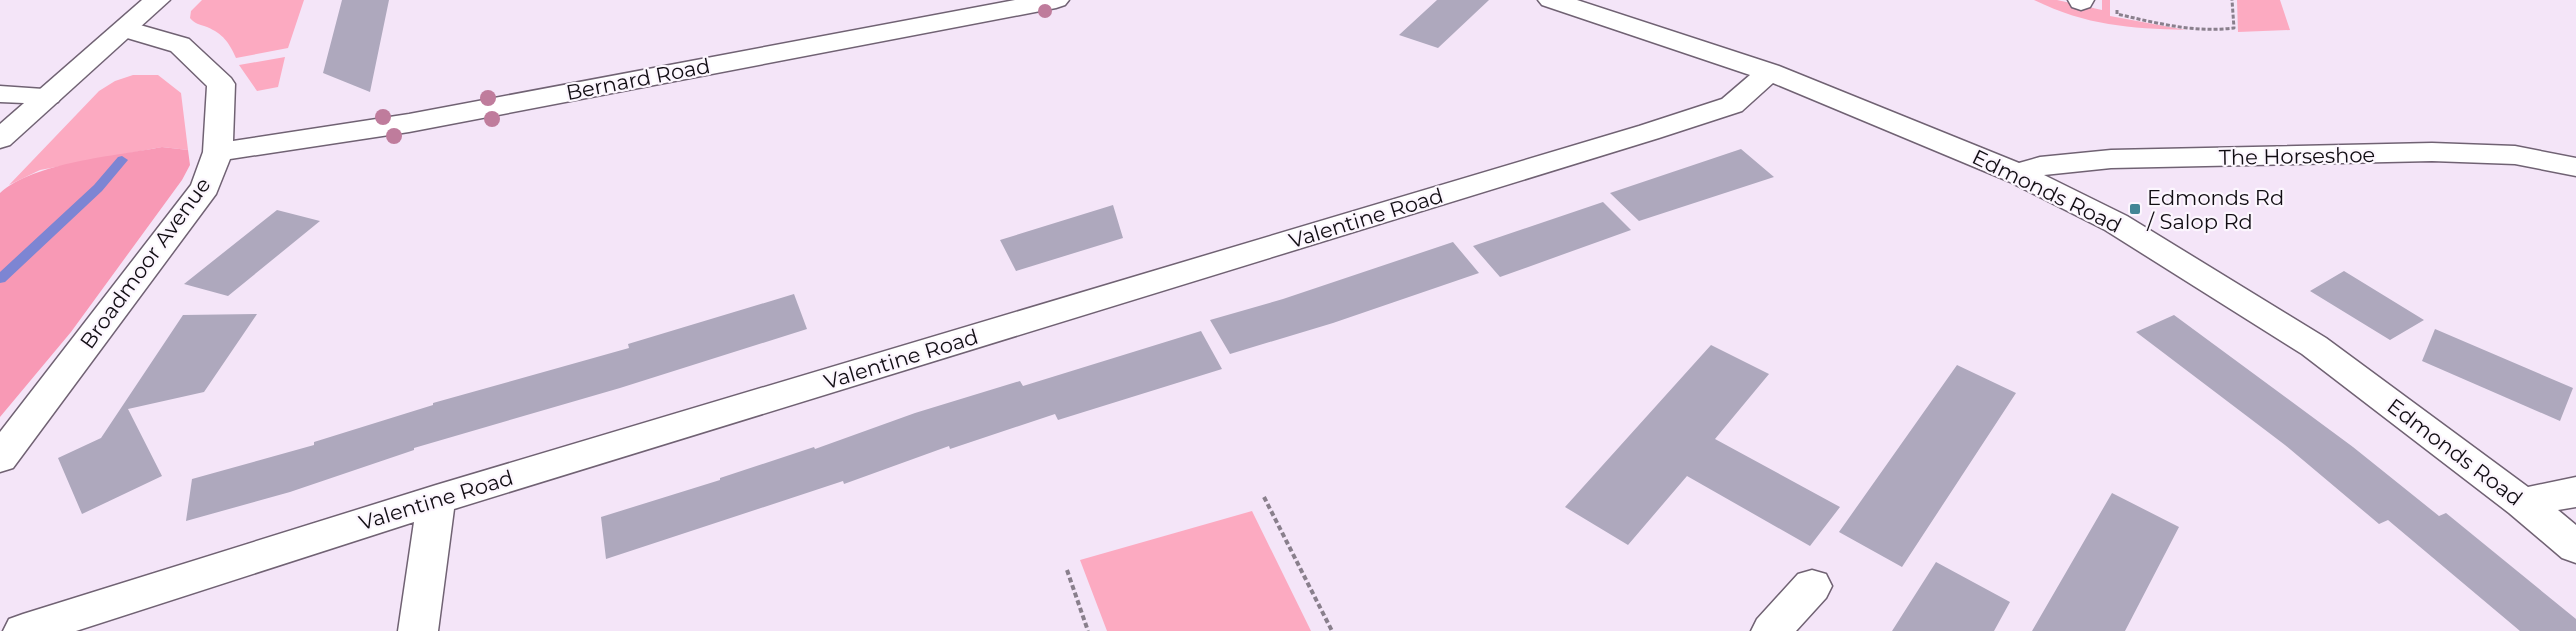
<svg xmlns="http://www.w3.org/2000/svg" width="2576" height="631" viewBox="0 0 2576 631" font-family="Montserrat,sans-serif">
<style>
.green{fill:#fcaac1}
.forest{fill:#f899b5}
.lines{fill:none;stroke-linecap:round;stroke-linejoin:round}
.stream{fill:#7d85d3;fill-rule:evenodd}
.building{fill:#aea8bd}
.street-casing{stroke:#706273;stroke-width:3}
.secondary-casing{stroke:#706273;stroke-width:3}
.path-far1{stroke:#897f8c;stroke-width:3;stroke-dasharray:4 2;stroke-linecap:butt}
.path{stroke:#897f8c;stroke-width:4;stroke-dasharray:5 3;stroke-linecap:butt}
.street{fill:#fff;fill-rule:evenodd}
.secondary{fill:#fff;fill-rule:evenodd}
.tree{fill:#bf7c9c}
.poi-dot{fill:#438696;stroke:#fcf6fe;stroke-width:2}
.labels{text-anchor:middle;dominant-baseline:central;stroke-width:4.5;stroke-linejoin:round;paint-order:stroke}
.street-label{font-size:21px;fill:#110d13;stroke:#fcf6fe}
.poi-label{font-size:21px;fill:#110d13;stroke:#fcf6fe;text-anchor:start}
</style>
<rect width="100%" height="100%" fill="#f4e5f8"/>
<!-- green -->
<path class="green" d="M 202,0 L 304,0 L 288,48 L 236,58 C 229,42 223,34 207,27 C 199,24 195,24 190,18 L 191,11 Z
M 2034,0 L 2057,0 L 2102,10 L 2102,0 L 2110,0 L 2110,16 L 2186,30 C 2128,28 2088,26 2034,0 Z
M 2237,0 L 2280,0 L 2290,30 L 2238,32 Z
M 285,57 L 278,87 L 257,91 L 239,65 Z
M 133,75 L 158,75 L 181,93 L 188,150 L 162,147 L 40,170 L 9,185 L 99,91 L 115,81 Z
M 1252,511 L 1311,631 L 1107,631 L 1080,560 Z"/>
<!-- forest -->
<path class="forest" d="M 162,147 L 188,150 L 190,165 L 182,180 L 71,332 L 0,417 L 0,193 C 34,162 117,156 162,147 Z"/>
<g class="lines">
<!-- stream -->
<path class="stream" d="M 122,156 L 128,160 L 102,191 L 5,282 L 0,283 L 0,272 L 94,185 L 118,157 Z"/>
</g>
<!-- building -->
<path class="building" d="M 342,0 L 389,0 L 370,92 L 323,73 Z
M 1437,0 L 1489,0 L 1438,48 L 1399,35 Z
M 1741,149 L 1774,177 L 1639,221 L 1610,193 Z
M 1603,202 L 1631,230 L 1500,277 L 1473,246 Z
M 1113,205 L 1123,238 L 1016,271 L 1000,240 Z
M 277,210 L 320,221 L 228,296 L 184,284 Z
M 1453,242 L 1479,273 L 1333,323 L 1230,354 L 1210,320 L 1283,299 Z
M 2344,271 L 2424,320 L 2390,340 L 2310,291 Z
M 794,294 L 807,329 L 620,388 L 414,448 L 414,450 L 290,492 L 186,521 L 192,479 L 314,445 L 314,442 L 433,405 L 433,403 L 629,348 L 628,344 Z
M 257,314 L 204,392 L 128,409 L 162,476 L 82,514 L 58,458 L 101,438 L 183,315 Z
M 2174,315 L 2353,447 L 2439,516 L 2446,513 L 2576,619 L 2576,631 L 2520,631 L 2388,520 L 2379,524 L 2285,445 L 2136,332 Z
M 2435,329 L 2573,388 L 2560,421 L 2422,361 Z
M 1201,331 L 1222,369 L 1058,420 L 1055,414 L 950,449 L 949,446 L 844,484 L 843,481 L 606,559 L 601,517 L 720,480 L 720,478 L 814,447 L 815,449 L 915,413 L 1020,381 L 1023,386 Z
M 1711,345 L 1769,374 L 1715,439 L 1840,507 L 1810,546 L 1687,476 L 1628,545 L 1565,507 Z
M 1957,365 L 2016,393 L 1902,567 L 1839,532 Z
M 2112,493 L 2179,527 L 2125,631 L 2032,631 Z
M 1936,562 L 2010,602 L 1994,631 L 1892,631 Z"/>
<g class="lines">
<!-- street casing -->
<g class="street-casing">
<path id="street" d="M 1015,0 L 1069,0 L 1065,5 L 1056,8 L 409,132 L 230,159 L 216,194 L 13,468 L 0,472 L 0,432 L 191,185 L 203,152 L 207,86 L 171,51 L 117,35 L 113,29 L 117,23 L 126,21 L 189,39 L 231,78 L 235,84 L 233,141 L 409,114 Z
M 1538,0 L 1577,0 L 1779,66 L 2019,163 L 2040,157 L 2111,150 L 2432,143 L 2515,146 L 2576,158 L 2576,176 L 2515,164 L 2432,161 L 2111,168 L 2044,175 L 2127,216 L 2326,338 L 2528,487 L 2576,477 L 2576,507 L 2558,510 L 2576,525 L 2576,563 L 2562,558 L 2509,513 L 2302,354 L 2105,230 L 2008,181 L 1773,83 L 1742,111 L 1659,138 L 454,509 L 438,631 L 398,631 L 414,522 L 76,631 L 3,631 L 9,619 L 23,614 L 436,485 L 1639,126 L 1722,99 L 1750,75 L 1542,5 Z
M 2068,0 L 2094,0 L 2090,7 L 2081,10 L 2072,7 Z
M 0,86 L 58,90 L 62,96 L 58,102 L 48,104 L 0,102 Z
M 1812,570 L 1826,574 L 1832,586 L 1826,598 L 1796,631 L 1751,631 L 1757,619 L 1798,574 Z"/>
</g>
<!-- secondary casing -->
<g class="secondary-casing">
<path id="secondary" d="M 142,0 L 170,0 L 10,145 L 0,148 L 0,124 Z"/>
</g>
<!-- path-far1 -->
<path class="path-far1" d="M 2117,10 L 2117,14 C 2156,23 2194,33 2234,28 L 2232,0"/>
<!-- path -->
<path class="path" d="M 1264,497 L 1332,631
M 1067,570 L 1088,631"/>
<!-- street -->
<use href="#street" class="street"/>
<!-- secondary -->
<use href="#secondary" class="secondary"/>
</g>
<!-- trees -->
<g class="tree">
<circle cx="1045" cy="11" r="7"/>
<circle cx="488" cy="98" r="8"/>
<circle cx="383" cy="117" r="8"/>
<circle cx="492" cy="119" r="8"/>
<circle cx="394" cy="136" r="8"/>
</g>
<!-- markers -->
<rect class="poi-dot" x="2129" y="203" width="12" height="12" rx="3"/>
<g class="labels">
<!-- street labels -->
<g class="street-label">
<text transform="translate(638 79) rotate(-11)">Bernard Road</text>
<text transform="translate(2297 156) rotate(-1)">The Horseshoe</text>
<text transform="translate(2047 191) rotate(26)">Edmonds Road</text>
<text transform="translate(1366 218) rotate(-17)">Valentine Road</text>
<text transform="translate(145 263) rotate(-54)">Broadmoor Avenue</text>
<text transform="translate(901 359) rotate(-17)">Valentine Road</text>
<text transform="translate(2455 452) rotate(37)">Edmonds Road</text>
<text transform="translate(436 500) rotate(-17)">Valentine Road</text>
</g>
<!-- poi labels -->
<g class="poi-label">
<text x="2147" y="197">Edmonds Rd<tspan x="2147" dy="24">/ Salop Rd</tspan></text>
</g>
</g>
</svg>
